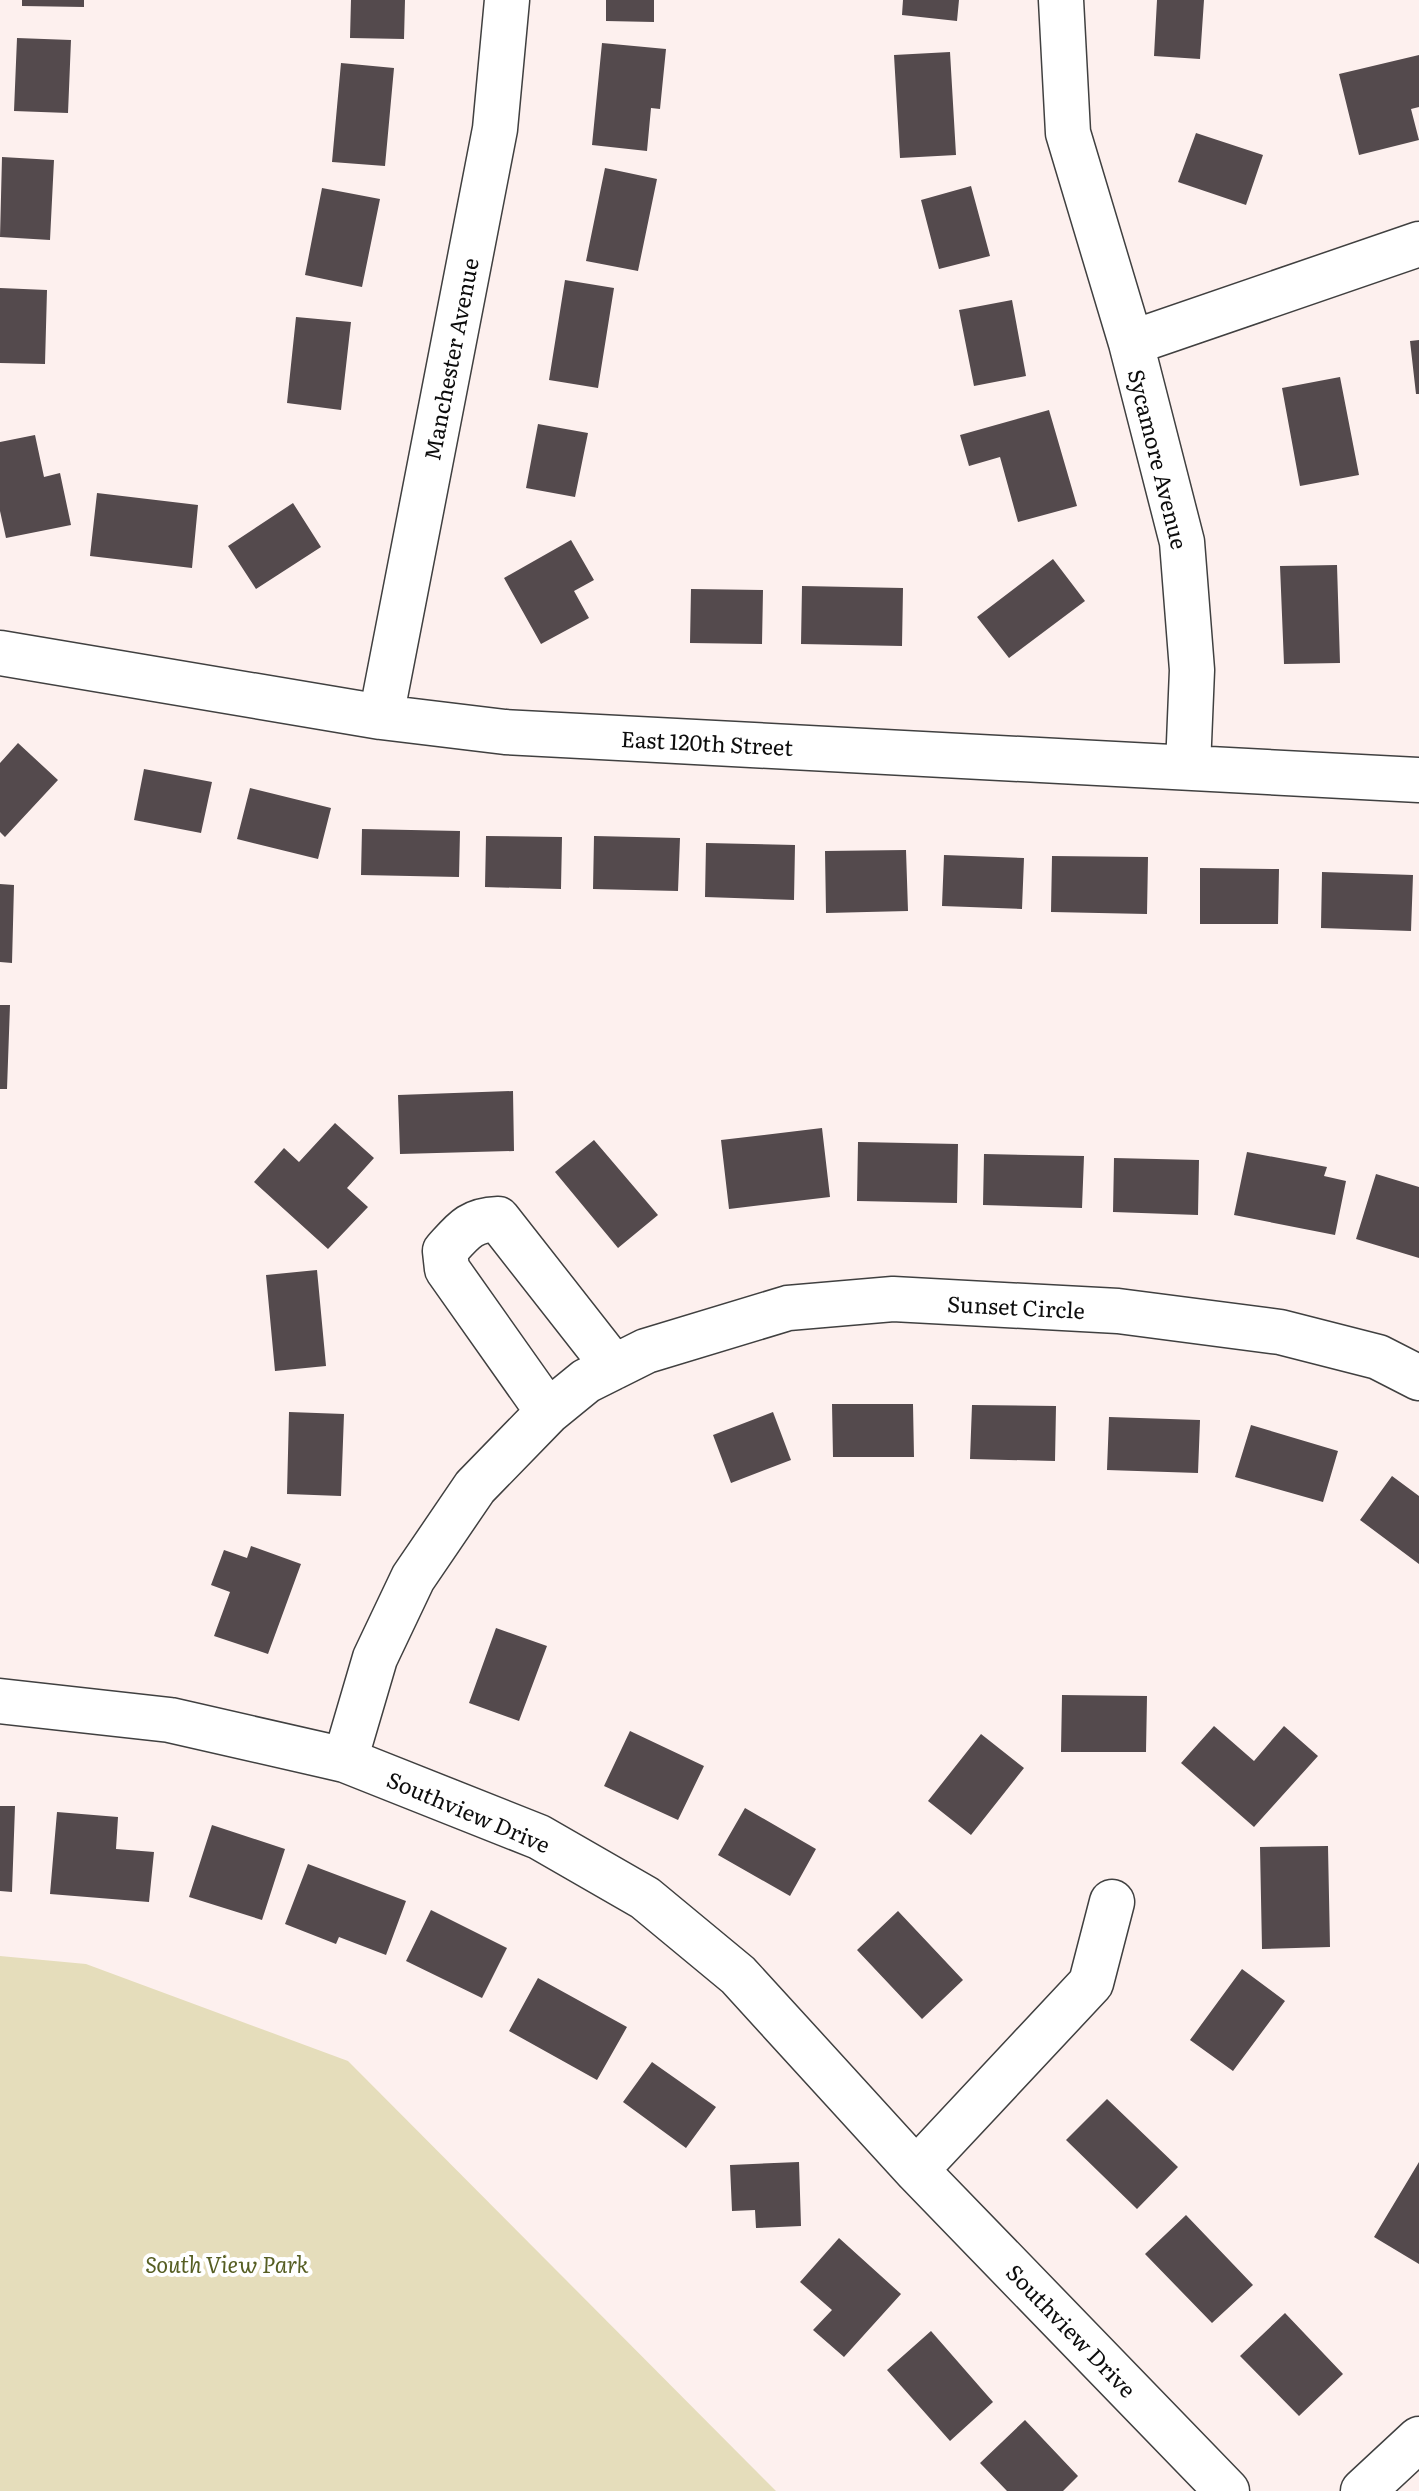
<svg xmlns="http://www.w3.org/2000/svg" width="1419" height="2491" viewBox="0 0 1419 2491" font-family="Literata,serif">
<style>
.green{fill:#e5ddbb}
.building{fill:#544a4d}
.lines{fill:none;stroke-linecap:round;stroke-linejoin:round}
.minor-casing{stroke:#404040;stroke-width:47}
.minor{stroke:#fff;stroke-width:44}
.labels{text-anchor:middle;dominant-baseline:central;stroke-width:8;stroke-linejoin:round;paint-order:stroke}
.street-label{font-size:22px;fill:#0d0d0d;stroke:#fff}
.park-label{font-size:22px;font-style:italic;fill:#565e23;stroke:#fff}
</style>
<rect width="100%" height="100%" fill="#fdf0ee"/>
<!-- green -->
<path class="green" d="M 0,1956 L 86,1964 L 348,2061 L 776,2491 L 0,2491 Z"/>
<!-- building -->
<path class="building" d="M 22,0 L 84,0 L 84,7 L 22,6 Z
M 351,0 L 405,0 L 404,39 L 350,38 Z
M 606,0 L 654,0 L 654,22 L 606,21 Z
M 903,0 L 959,0 L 957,21 L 902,15 Z
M 1157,0 L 1204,0 L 1200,59 L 1154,56 Z
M 17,38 L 71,40 L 68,113 L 14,111 Z
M 602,43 L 666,49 L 660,109 L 651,108 L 647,151 L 592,145 Z
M 950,52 L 956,155 L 900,158 L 894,55 Z
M 1419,55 L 1419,107 L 1411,109 L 1419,140 L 1359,155 L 1339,74 Z
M 341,63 L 394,68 L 385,166 L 332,162 Z
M 1196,133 L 1263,155 L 1246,205 L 1178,182 Z
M 2,157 L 54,160 L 50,240 L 0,237 Z
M 605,168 L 657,179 L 638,271 L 586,261 Z
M 971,186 L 990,256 L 939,269 L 921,200 Z
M 322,188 L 380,199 L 362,287 L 305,275 Z
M 565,280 L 614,288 L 598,388 L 549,380 Z
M 0,288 L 47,290 L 45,364 L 0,363 Z
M 1012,300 L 1026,376 L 974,386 L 959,310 Z
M 296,317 L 351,322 L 341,410 L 287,403 Z
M 1419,340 L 1419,394 L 1416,394 L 1410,341 Z
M 1340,377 L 1359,475 L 1300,486 L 1282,388 Z
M 1049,410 L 1077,506 L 1018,522 L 1000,457 L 969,466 L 960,435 Z
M 538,424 L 588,433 L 575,497 L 526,488 Z
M 35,435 L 44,477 L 60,473 L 71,525 L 6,538 L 0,511 L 0,442 Z
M 97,493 L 198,505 L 192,568 L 90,556 Z
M 293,503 L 321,547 L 256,589 L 228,546 Z
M 571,540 L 594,580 L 574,591 L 589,618 L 541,644 L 504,578 Z
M 1053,559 L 1085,601 L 1009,658 L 977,617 Z
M 1337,565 L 1340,663 L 1284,664 L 1280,566 Z
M 802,586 L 903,588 L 902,646 L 801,644 Z
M 691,589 L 763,590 L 762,644 L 690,643 Z
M 18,743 L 58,780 L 5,837 L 0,832 L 0,763 Z
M 144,769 L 212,782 L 201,833 L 134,820 Z
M 250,788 L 331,808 L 318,859 L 237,839 Z
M 362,829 L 460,831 L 459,877 L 361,875 Z
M 486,836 L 562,837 L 561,889 L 485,887 Z
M 594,836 L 680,838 L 678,891 L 593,889 Z
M 706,843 L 795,845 L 794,900 L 705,897 Z
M 906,850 L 908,911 L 826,913 L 825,851 Z
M 944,855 L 1024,858 L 1022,909 L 942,906 Z
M 1052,856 L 1148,857 L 1147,914 L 1051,912 Z
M 1200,868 L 1279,869 L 1278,924 L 1200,924 Z
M 1322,872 L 1413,875 L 1411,931 L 1321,928 Z
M 0,884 L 14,885 L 12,963 L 0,962 Z
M 0,1005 L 10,1005 L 7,1089 L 0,1089 Z
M 513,1091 L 514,1151 L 400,1154 L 398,1095 Z
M 335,1123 L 374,1158 L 347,1188 L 368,1207 L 328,1249 L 254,1182 L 284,1148 L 299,1162 Z
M 822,1128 L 830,1197 L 729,1209 L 721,1140 Z
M 594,1140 L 658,1215 L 618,1248 L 555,1172 Z
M 858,1142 L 958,1144 L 957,1203 L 857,1201 Z
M 1247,1152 L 1327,1167 L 1324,1176 L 1346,1181 L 1335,1235 L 1234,1215 Z
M 984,1154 L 1084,1156 L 1082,1208 L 983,1205 Z
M 1114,1158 L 1199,1160 L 1198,1215 L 1113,1212 Z
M 1376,1174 L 1419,1187 L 1419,1258 L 1356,1239 Z
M 317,1270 L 326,1366 L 275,1371 L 266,1275 Z
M 832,1404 L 913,1404 L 914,1457 L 833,1457 Z
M 972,1405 L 1056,1406 L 1055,1461 L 970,1459 Z
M 289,1412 L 344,1414 L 341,1496 L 287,1494 Z
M 773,1412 L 791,1460 L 731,1483 L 713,1435 Z
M 1109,1417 L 1200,1420 L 1198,1473 L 1107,1470 Z
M 1251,1425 L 1338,1451 L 1323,1502 L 1235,1477 Z
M 1392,1476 L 1419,1496 L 1419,1564 L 1360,1520 Z
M 251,1546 L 301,1564 L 268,1654 L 214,1636 L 230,1592 L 211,1585 L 224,1550 L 247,1558 Z
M 496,1628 L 547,1646 L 519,1721 L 469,1703 Z
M 1062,1695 L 1147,1696 L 1146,1752 L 1061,1752 Z
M 1214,1726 L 1254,1761 L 1284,1726 L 1318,1756 L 1254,1827 L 1181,1763 Z
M 630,1731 L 704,1766 L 678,1820 L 604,1786 Z
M 981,1734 L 1024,1768 L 971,1835 L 928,1801 Z
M 0,1806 L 15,1806 L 12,1892 L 0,1891 Z
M 745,1808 L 816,1849 L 790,1896 L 718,1855 Z
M 57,1812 L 118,1817 L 116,1849 L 154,1852 L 149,1902 L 50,1894 Z
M 212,1825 L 285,1849 L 262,1920 L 189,1897 Z
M 1328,1846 L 1330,1947 L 1262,1949 L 1260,1847 Z
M 308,1864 L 406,1901 L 386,1955 L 339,1937 L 336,1944 L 285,1924 Z
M 431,1910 L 507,1948 L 482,1998 L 406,1961 Z
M 898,1911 L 963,1980 L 922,2019 L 857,1950 Z
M 1242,1969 L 1285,2001 L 1233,2071 L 1190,2040 Z
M 538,1978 L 627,2027 L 597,2080 L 509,2031 Z
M 652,2062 L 716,2107 L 686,2148 L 623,2102 Z
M 1107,2099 L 1178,2167 L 1137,2209 L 1066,2140 Z
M 799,2162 L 801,2226 L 756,2228 L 755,2210 L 732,2211 L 730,2165 Z
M 1419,2162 L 1419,2264 L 1374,2237 Z
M 1186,2215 L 1253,2285 L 1212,2323 L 1145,2254 Z
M 839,2238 L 901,2294 L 844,2357 L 813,2330 L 832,2310 L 800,2282 Z
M 1285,2313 L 1343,2374 L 1299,2416 L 1240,2356 Z
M 931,2331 L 993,2402 L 950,2441 L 887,2370 Z
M 1025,2420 L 1078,2476 L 1063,2491 L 1007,2491 L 980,2463 Z"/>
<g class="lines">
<!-- minor casing -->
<g class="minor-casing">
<path id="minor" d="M 1061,0 L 1068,133 L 1131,343 L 1182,542 L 1192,670 L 1188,767
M 1131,343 L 1419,244
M 0,653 L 381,717 L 505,732 L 1419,780
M 381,717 L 495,129 L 507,0
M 548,1412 L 447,1269 L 445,1251 C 463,1231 470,1220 498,1219 L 614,1367
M 0,1701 L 170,1720 L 345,1760 L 539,1837 L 645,1898 L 738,1975 L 916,2170 L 1227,2491
M 345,1760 L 375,1658 L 413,1578 L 475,1487 L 548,1412 L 586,1381 L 646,1351 L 788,1308 L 893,1299 L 1118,1311 L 1280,1332 L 1378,1357 L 1419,1378
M 916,2170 L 1091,1983 L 1112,1902
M 1363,2491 L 1419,2439"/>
</g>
<!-- minor -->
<use href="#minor" class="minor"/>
</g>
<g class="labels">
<!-- street labels -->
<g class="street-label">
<text transform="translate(450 359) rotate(-79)">Manchester Avenue</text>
<text transform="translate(1159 459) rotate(76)">Sycamore Avenue</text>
<text transform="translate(707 742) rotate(3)">East 120th Street</text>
<text transform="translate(1016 1306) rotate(3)">Sunset Circle</text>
<text transform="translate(469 1811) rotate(23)">Southview Drive</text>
<text transform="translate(1072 2330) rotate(46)">Southview Drive</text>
</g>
<!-- park labels -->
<g class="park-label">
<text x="227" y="2263">South View Park</text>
</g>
</g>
</svg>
